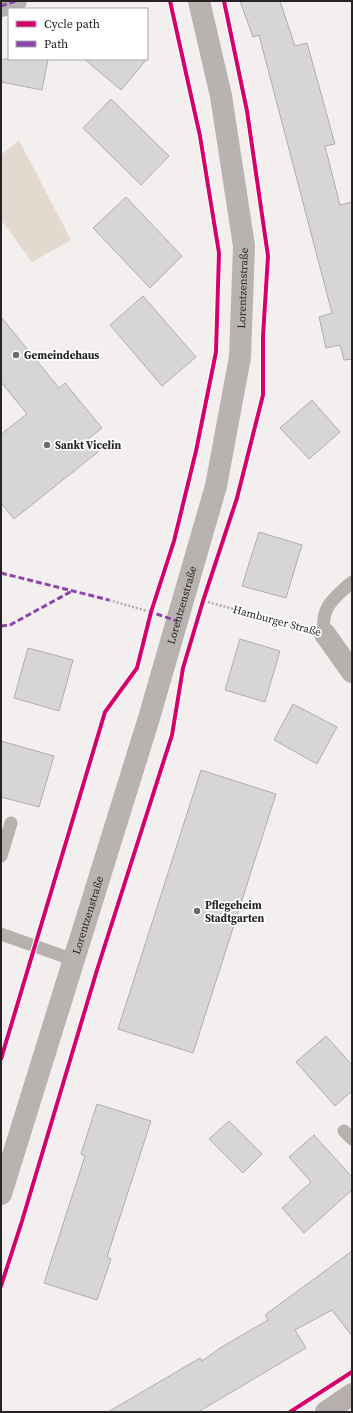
<svg xmlns="http://www.w3.org/2000/svg" width="353" height="1413" viewBox="0 0 353 1413" font-family="'Source Serif 4',serif">
<style>
.green{fill:#e4d9ce}
.building{fill:#d8d5d5;stroke:#b0aead}
.lines{fill:none;stroke-linecap:round;stroke-linejoin:round}
.path{stroke:#b0adab;stroke-width:2.5;stroke-dasharray:2 2;stroke-linecap:butt}
.lane{stroke:#b6b1ae;stroke-width:13}
.street{stroke:#b6b1ae;stroke-width:22}
.secondary{stroke:#b6afad;stroke-width:22}
.primary{stroke:#b8b3b0;stroke-width:22}
.quiet{stroke:#8e44ad;stroke-width:3;stroke-dasharray:6 3;stroke-linecap:butt}
.cycleway-casing{stroke:#fff;stroke-width:6}
.cycleway{stroke:#d6006c;stroke-width:4}
.poi-dot{fill:#6d6a6a;stroke:#fff;stroke-width:1.5}
.labels{text-anchor:middle;dominant-baseline:central;stroke-width:3.5;stroke-linejoin:round;paint-order:stroke}
.street-label{font-size:11px;fill:#252323;stroke:#fff}
.poi-label{font-size:11px;font-weight:bold;fill:#252323;stroke:#fff;text-anchor:start}
</style>
<rect width="100%" height="100%" fill="#f3efee"/>
<!-- green -->
<path class="green" d="M 19,140 L 71,240 L 32,262 L 1,220 L 1,155 Z"/>
<!-- building -->
<path class="building" d="M 240,1 L 280,1 L 295,46 L 307,43 L 335,144 L 325,146 L 340,205 L 352,202 L 352,359 L 344,360 L 340,345 L 326,348 L 319,317 L 332,313 L 259,35 L 253,37 Z
M 1,59 L 48,59 L 42,90 L 1,82 Z
M 84,59 L 147,59 L 121,90 Z
M 111,99 L 169,156 L 141,185 L 83,128 Z
M 126,197 L 182,256 L 150,288 L 93,228 Z
M 143,296 L 196,357 L 162,386 L 110,325 Z
M 1,317 L 59,388 L 65,383 L 102,428 L 88,439 L 98,452 L 14,519 L 1,503 L 1,434 L 27,414 L 1,382 Z
M 312,400 L 340,432 L 309,459 L 280,428 Z
M 259,532 L 302,545 L 286,598 L 242,586 Z
M 240,639 L 280,651 L 265,702 L 225,690 Z
M 28,648 L 73,660 L 59,711 L 14,698 Z
M 293,704 L 337,727 L 317,764 L 274,740 Z
M 1,741 L 54,756 L 39,807 L 1,797 Z
M 201,770 L 276,794 L 193,1053 L 118,1029 Z
M 326,1036 L 352,1065 L 352,1091 L 335,1106 L 296,1062 Z
M 97,1104 L 151,1121 L 107,1257 L 111,1259 L 97,1300 L 44,1283 L 85,1156 L 81,1154 Z
M 229,1121 L 262,1154 L 243,1173 L 209,1139 Z
M 314,1135 L 352,1177 L 352,1190 L 304,1233 L 282,1208 L 311,1182 L 289,1157 Z
M 352,1251 L 352,1336 L 332,1310 L 295,1330 L 306,1348 L 198,1412 L 108,1412 L 200,1358 L 202,1361 L 220,1348 L 268,1320 L 265,1315 Z"/>
<g class="lines">
<!-- path -->
<path class="path" d="M 109,600 L 147,611
M 208,602 L 301,628"/>
<!-- lane -->
<path class="lane" d="M 325,634 C 319,608 334,598 352,582
M 1,856 L 11,823
M 1,934 L 74,960
M 344,1131 L 352,1139"/>
<!-- street -->
<path class="street" d="M 1,6 L 16,1
M 325,634 L 352,672"/>
<!-- secondary -->
<path class="secondary" d="M 326,1412 L 352,1394"/>
<!-- primary -->
<path class="primary" id="s1" d="M 1,1194 L 149,718 L 216,486 L 240,357 L 244,246 L 221,96 L 199,1"/>
<!-- quiet -->
<path class="quiet" d="M 1,6 L 16,1
M 1,573 L 109,600
M 148,611 L 177,621
M 1,626 L 10,625 L 72,591"/>
<!-- cycleway casing -->
<g class="cycleway-casing">
<path id="cycleway" d="M 1,1059 L 105,712 L 137,668 L 151,612 L 174,541 L 196,451 L 216,352 L 219,253 L 200,136 L 170,1
M 1,1286 L 22,1221 L 97,970 L 172,735 L 183,668 L 203,601 L 237,498 L 263,395 L 263,336 L 268,256 L 247,111 L 224,1
M 290,1412 L 352,1372"/>
</g>
<!-- cycleway -->
<use href="#cycleway" class="cycleway"/>
</g>
<!-- markers -->
<g class="poi-dot">
<circle cx="16" cy="355" r="4"/>
<circle cx="47" cy="445" r="4"/>
<circle cx="197" cy="911" r="4"/>
</g>
<g class="labels">
<!-- street labels -->
<g class="street-label">
<text stroke="none"><textPath href="#s1" startOffset="940">Lorentzenstraße</textPath></text>
<text stroke="none"><textPath href="#s1" startOffset="616">Lorentzenstraße</textPath></text>
<text transform="translate(277 621) rotate(15)">Hamburger Straße</text>
<text stroke="none"><textPath href="#s1" startOffset="292">Lorentzenstraße</textPath></text>
</g>
<!-- poi labels -->
<g class="poi-label">
<text x="24" y="355">Gemeindehaus</text>
<text x="55" y="445">Sankt Vicelin</text>
<text x="205" y="905">Pflegeheim<tspan x="205" dy="13">Stadtgarten</tspan></text>
</g>
</g>
<!-- border -->
<rect width="353" height="1413" fill="none" stroke="#252323" stroke-width="4"/>
<!-- legend -->
<rect x="8" y="8" width="140" height="52" fill="#ffffff" stroke="#a8a7a7"/>
<rect x="16" y="21" width="20" height="6" fill="#d6006c" stroke="#a8a7a7"/>
<text x="44" y="28" font-size="12" fill="#252323">Cycle path</text>
<rect x="16" y="41" width="20" height="6" fill="#8e44ad" stroke="#a8a7a7"/>
<text x="44" y="48" font-size="12" fill="#252323">Path</text>
</svg>
